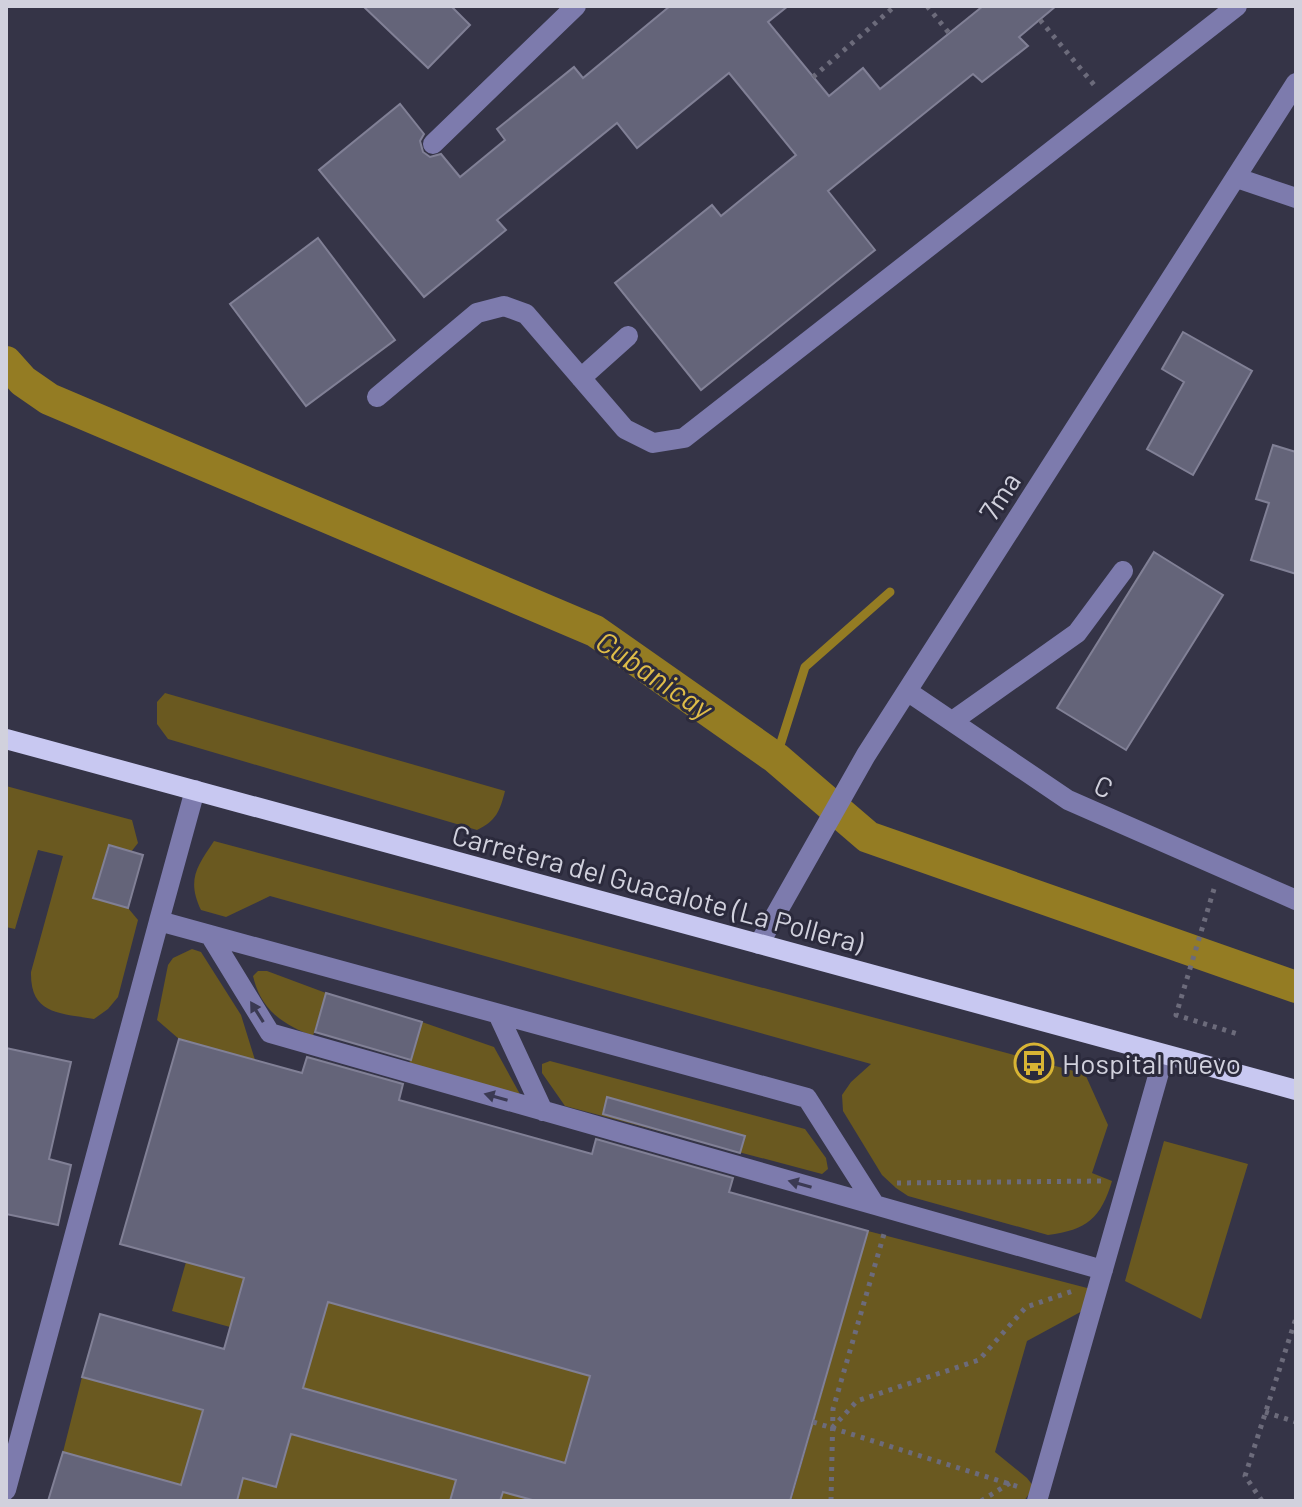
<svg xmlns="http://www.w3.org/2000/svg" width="1302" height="1507" viewBox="0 0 1302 1507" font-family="Barlow,sans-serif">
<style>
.green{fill:#6a5920}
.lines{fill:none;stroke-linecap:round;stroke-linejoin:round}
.stream{stroke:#947c23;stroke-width:9}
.canal{stroke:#947c23;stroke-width:32}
.building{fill:#646479;stroke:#818096;stroke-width:2;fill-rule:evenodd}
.path{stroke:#6c6b7b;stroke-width:5;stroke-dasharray:4 6;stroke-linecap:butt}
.minor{stroke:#7d7bad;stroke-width:20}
.major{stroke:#c8c8f1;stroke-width:20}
.oneway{fill:#3b3a53}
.labels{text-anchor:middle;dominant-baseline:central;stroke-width:6;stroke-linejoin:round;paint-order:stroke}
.street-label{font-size:28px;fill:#d1d1dd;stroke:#2b2a3c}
.poi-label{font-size:28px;fill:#d1d1dd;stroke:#2b2a3c;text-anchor:start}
.water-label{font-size:30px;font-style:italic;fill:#dfbd49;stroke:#2b2a3c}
</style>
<rect width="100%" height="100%" fill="#353447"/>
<!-- green -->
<path class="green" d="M 165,693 L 505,791 C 500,811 496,821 477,830 L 168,739 L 157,724 L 157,702 Z
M 6,786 L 132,820 L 138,843 L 131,852 L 108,846 L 93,898 L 128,908 L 138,920 L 118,997 L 108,1009 L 94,1019 C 60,1013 30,1015 31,972 L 63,856 L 38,850 L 15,929 L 6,927 Z
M 214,841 L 1085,1074 L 1108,1125 L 1092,1173 L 1112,1181 C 1101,1218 1087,1230 1048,1235 L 908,1196 L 896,1188 L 882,1175 L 843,1111 L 842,1095 L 851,1082 L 871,1064 L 270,896 L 226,917 L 201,910 C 187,880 196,868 214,841 Z
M 192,949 L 201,952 L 241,1015 L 255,1060 L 179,1039 L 157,1020 L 168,965 L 173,958 Z
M 258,971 L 267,971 L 326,993 L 313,1036 C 282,1024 261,1010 253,976 Z
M 422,1022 L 494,1047 L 521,1096 L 409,1064 Z
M 550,1061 L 805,1129 L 826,1158 L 828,1169 L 822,1174 L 565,1106 L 542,1073 L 542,1064 Z
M 1164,1141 L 1248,1164 L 1201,1319 L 1125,1281 Z
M 868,1231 L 1091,1289 L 1086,1309 L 1027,1341 L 995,1452 L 1027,1478 L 1034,1487 L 1024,1501 L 791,1501 Z
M 186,1262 L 244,1278 L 230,1327 L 172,1311 Z
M 299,1294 L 617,1384 L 592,1470 L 274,1380 L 314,1350 L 323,1320 L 294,1311 Z
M 82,1377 L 233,1419 L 195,1439 L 187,1464 L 211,1493 L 63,1452 Z
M 259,1426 L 536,1501 L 237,1501 L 243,1478 L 277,1486 L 283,1462 L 252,1453 Z"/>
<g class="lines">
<!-- stream -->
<path class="stream" d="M 776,758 L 805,667 L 890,592"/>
<!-- canal -->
<path class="canal" d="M 6,362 L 23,381 L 49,399 L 595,631 L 776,758 L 868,837 L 1296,987"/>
</g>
<!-- building -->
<path class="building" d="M 363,6 L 451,6 L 470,25 L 428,68 Z
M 670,6 L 788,6 L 768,22 L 829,96 L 863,68 L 880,89 L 983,6 L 1056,6 L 1019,37 L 1028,46 L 982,82 L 973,74 L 828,191 L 875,250 L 701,390 L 615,283 L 712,205 L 721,216 L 796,155 L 729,73 L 637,148 L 617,123 L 497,220 L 506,230 L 424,297 L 319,170 L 400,104 L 424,134 L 420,141 L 423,152 L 430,157 L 441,154 L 460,177 L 505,140 L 497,129 L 574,67 L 583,78 Z
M 318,238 L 395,340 L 306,406 L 230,304 Z
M 1183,332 L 1252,371 L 1193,475 L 1147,449 L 1184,382 L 1162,369 Z
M 1273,445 L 1296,452 L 1296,574 L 1251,560 L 1269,503 L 1256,499 Z
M 1154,552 L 1223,595 L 1126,750 L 1057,708 Z
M 109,845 L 143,855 L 128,908 L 93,898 Z
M 326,993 L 422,1022 L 411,1060 L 315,1032 Z
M 179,1039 L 302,1073 L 307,1057 L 403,1084 L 399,1100 L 592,1154 L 596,1139 L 733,1178 L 729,1192 L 868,1231 L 790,1501 L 536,1501 L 503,1492 L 500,1501 L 450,1501 L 456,1480 L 291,1434 L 276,1487 L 243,1478 L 237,1501 L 48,1501 L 63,1452 L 181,1485 L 203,1410 L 82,1377 L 100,1314 L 224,1349 L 244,1278 L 120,1244 ZM 328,1302 L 590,1376 L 565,1463 L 303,1388 Z
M 6,1048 L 71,1062 L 49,1159 L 71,1165 L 58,1225 L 6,1214 Z
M 607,1097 L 745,1136 L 740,1153 L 603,1114 Z"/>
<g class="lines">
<!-- path -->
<path class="path" d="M 927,6 L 949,33
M 1040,20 L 1095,86
M 813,77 L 895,6
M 1214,889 L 1176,1015 L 1241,1035
M 897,1183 L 1103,1181
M 1265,1412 L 1296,1422
M 813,1422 L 1019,1487
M 832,1428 L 857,1401 L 979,1360 L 1026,1307 L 1073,1291
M 831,1501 L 833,1409 L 884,1234
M 981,1501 L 1010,1483
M 1262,1501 L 1245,1476 L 1296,1318"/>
<!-- minor -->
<path class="minor" d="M 433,144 L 576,6
M 1237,178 L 1296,198
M 581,378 L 628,336
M 377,397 L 477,313 L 504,306 L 526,314 L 625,429 L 653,443 L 684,438 L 1237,6
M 907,691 L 1068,800 L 1296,900
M 954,720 L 1077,633 L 1123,571
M 195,790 L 159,921 L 807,1098 L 875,1205 L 1103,1270
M 210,935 L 270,1033 L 875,1205
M 759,944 L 866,755 L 1296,83
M 498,1014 L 543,1111
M 6,1490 L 159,921
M 1037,1501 L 1164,1055"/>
<!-- major -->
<path class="major" d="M 6,739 L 1296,1090"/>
</g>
<!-- one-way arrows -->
<defs><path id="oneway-solid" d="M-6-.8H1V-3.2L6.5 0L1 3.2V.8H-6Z" transform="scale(2)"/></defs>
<g class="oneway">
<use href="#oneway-solid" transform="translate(257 1012) rotate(-122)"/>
<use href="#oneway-solid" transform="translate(496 1097) rotate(-164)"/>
<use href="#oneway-solid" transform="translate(800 1184) rotate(-164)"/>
</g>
<!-- icons -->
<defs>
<g id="bus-ring" transform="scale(2)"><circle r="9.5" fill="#2b2a3c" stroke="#d8b434" stroke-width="1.5"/><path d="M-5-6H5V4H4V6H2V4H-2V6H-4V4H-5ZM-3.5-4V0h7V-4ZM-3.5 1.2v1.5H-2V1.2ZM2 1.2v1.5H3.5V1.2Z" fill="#d8b434"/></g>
</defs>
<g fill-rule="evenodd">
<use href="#bus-ring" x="1034" y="1063"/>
</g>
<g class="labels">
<!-- street labels -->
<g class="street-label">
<text transform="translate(999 496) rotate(-57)">7ma</text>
<text transform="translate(1104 786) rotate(24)">C</text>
<text transform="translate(658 888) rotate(15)">Carretera del Guacalote (La Pollera)</text>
</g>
<!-- poi labels -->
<g class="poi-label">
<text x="1062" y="1063">Hospital nuevo</text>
</g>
<!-- water labels -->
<g class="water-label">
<text transform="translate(655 674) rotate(34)">Cubanicay</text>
</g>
</g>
<!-- border -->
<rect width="1302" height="1507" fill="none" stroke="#d1d1dd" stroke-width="16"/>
</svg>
